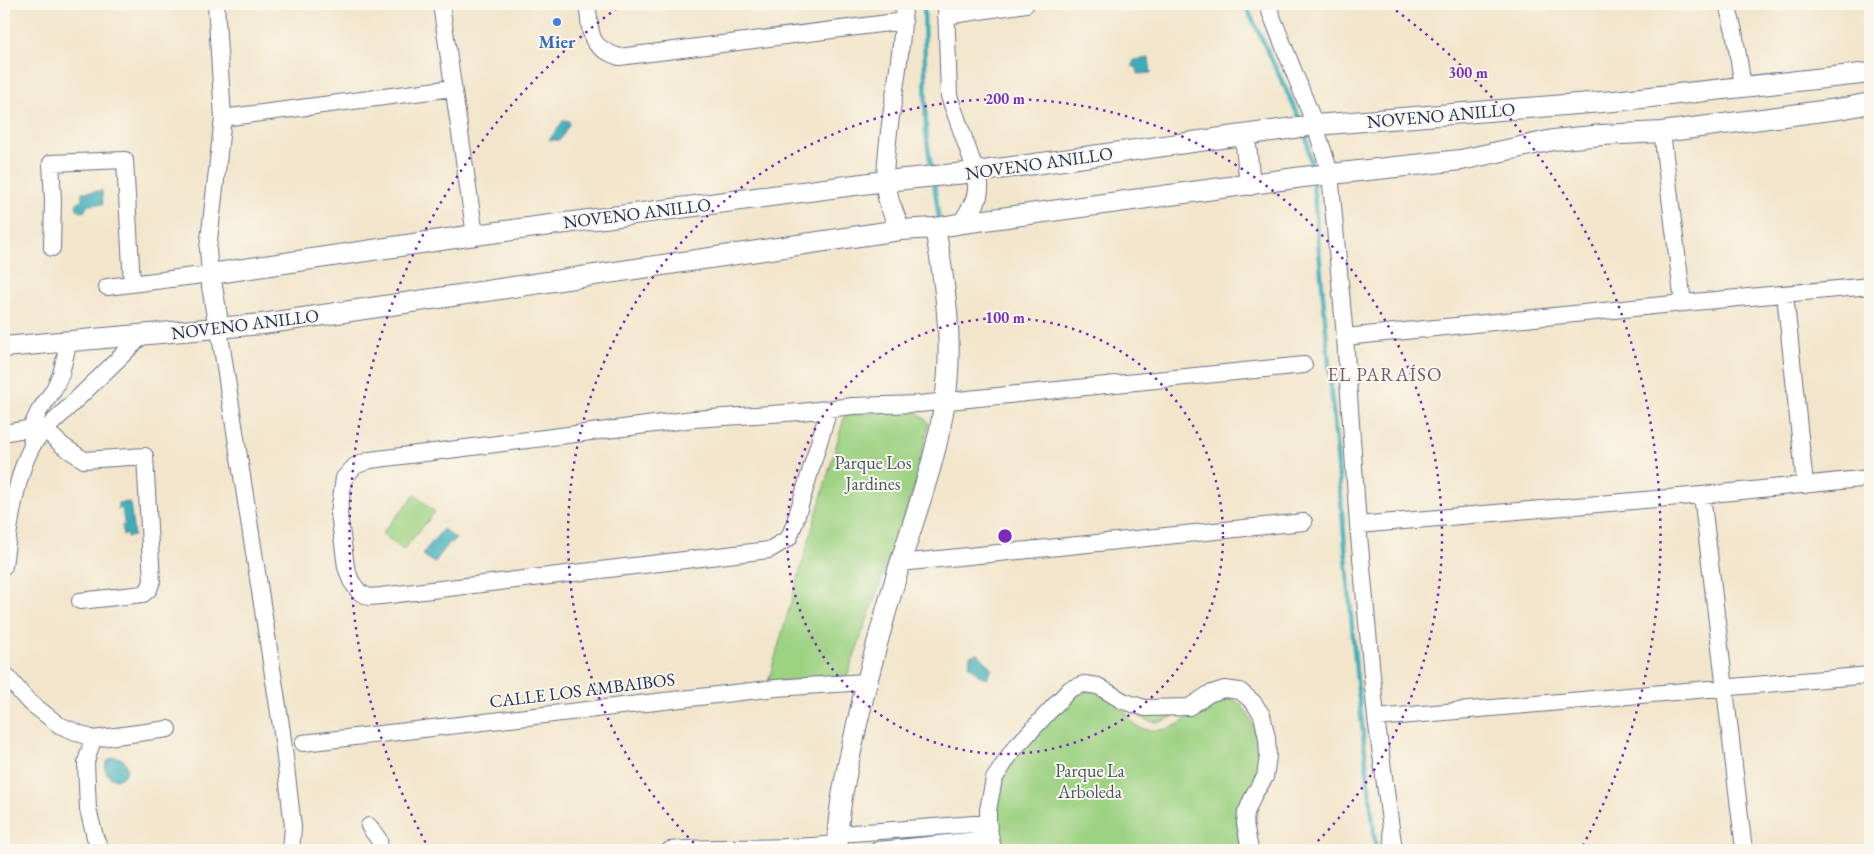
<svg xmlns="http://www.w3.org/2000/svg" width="1874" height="854" viewBox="0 0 1874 854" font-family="'EB Garamond',serif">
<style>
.green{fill:#9ed283;stroke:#5c8070}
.water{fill:#3dadb9;stroke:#2c6e8c}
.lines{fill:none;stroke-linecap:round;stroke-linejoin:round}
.stream{stroke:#3dadb9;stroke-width:4.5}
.minor-casing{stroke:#666f84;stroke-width:18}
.tertiary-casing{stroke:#666f84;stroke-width:22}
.minor{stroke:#fff;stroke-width:16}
.tertiary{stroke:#fff;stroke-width:20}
.ring{fill:none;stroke:#7b2cbf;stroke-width:2.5;stroke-dasharray:2.5 5}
.shop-dot{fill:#3f7fe0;stroke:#fbf7ec;stroke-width:2}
.labels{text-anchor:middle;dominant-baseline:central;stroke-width:4;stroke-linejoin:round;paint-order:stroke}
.shop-label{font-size:18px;font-weight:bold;fill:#366cbe;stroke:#fbf7ec}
.street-label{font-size:18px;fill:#1b2f5e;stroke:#fbf7ec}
.park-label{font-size:18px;fill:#3c5867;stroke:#fbf7ec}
.neighbourhood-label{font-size:19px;letter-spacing:1px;fill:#695b6f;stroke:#fbf7ec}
.centre{fill:#7b2cbf;stroke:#fbf7ec;stroke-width:2.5}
.ring-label{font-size:15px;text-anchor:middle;font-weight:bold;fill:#7b2cbf;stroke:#fbf7ec;stroke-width:4;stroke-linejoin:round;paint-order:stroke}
</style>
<rect width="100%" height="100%" fill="#fbf7ec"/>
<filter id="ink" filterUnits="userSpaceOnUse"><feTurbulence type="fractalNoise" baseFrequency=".02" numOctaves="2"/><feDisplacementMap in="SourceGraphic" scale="10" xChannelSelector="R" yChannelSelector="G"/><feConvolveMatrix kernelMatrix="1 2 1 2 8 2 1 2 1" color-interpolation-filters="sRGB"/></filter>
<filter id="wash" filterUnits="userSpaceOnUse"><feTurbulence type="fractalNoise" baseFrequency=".0096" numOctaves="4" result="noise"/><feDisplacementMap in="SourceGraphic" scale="20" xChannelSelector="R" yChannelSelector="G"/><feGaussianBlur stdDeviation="1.12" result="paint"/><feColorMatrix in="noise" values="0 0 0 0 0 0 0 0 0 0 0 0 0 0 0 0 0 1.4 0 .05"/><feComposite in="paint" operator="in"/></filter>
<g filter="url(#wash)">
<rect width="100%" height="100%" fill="#f2e5cb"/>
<!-- green -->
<path class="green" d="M 915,410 L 929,423 L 915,485 L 847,676 L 768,682 L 845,415 Z
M 415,495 L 435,512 L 403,550 L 382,533 Z
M 1088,691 C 1099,692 1112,700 1121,708 C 1133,719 1130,727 1149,730 C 1187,734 1195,700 1224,698 C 1253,696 1264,755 1257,775 C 1256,779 1254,786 1251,789 C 1245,797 1236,798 1236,809 C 1235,822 1240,838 1243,850 L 1000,850 L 996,805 L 1001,783 L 1015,759 L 1069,698 Z
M 1135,712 L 1175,715 C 1161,725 1147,724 1135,712 Z"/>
<!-- water -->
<path class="water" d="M 1149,58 L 1151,73 L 1138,74 L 1137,68 L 1132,66 L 1134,60 Z
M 566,120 L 569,121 L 569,125 L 560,140 L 549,140 L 563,121 Z
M 102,191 L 103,204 L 87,205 L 85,211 L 81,212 L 78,210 L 76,205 L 78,202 L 82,201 L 82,192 Z
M 130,502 L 134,536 L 127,537 L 127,534 L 123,535 L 122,525 L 126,525 L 126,523 L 124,523 L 122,508 L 118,509 L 118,503 Z
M 443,529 L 456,539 L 452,543 L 450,542 L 434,563 L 422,554 Z
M 978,653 L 992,669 L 987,678 L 978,675 L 976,671 L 969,666 L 970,656 Z
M105 768a11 11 0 1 1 22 0a11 11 0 1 1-22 0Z"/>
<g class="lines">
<!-- stream -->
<path class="stream" d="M 924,4 L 926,134 L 932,172
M 1245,4 L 1301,121
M 1305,130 L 1312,172
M 934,182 L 939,220
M 1313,182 L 1356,671 L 1376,850"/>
</g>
</g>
<g filter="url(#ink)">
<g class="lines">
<!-- minor casing -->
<g class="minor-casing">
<path id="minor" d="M 441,4 L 475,235
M 587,4 C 592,35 586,45 619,57 L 904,21
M 946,4 L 949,96 L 976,172
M 1267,4 L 1315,125 L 1330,173 L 1345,337 L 1358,525 L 1376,718 L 1394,850
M 1727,4 L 1734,31 L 1743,86
M 946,16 L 1026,4
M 223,118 L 453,88
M 1662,132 L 1683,303
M 885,181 C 886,122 903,63 904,4
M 52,248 L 53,200 L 51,163 L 125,160 L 132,284
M 107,287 L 210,274 L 208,249 L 223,118 L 216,4
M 1785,294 L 1805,485
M 219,329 L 282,732 L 293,827 L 291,850
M 1345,337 L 1683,303 L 1870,286
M 829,409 L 795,522 L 789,538 L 769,550 L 381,596 L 369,597 L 359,592 L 351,581 L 346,567 L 339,513 L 344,478 L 355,466 L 370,460 L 694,419 L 800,412 L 853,406 L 919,404 L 1304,365
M 45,430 L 63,446 L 84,460 L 145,456 L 152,581 L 149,589 L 143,594 L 80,601
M 4,433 L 31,428
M 32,445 L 31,428 L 39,411 L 53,391 L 61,374 L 69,340
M 1702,495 L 1744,850
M 1358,525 L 1702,495 L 1870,478
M 900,563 L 1304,522
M 4,566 C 8,533 16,472 33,445 C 36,439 41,435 45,430 L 143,335
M 4,673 L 27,700 L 59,725 L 93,739 L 168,729
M 1376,718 L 1870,675
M 93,739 L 86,762 L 88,809 L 95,837 L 101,850
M 303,743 L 776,688 L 865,682
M 369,826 L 379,840 L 380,850
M 839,834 L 988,823
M 670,850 C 726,846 782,850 837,844
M 878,850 L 989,839
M 993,850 L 988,823 L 988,810 L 994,779 L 1013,750 L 1070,689 L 1084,684 L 1098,686 L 1123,701 L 1145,708 L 1189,707 L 1209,694 L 1224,689 L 1240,691 L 1253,702 L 1262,715 L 1267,738 L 1268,756 L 1265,777 L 1254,794 L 1246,813 L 1245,823 L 1250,850"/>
</g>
<!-- tertiary casing -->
<g class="tertiary-casing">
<path id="tertiary" d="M 1245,135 L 1250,185
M 885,181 L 889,202 L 900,230 L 935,228 L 963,223 C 975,204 982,194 976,172
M 963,223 L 1303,177 L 1461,160 L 1553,140 L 1602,135 L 1662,132 L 1845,108 L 1870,103
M 219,329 L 210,274 L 475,235 L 885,181 L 976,172 L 1315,125 L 1614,101 L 1870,73
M 4,347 L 262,324 L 900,230
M 838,850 C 836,816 846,775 853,742 C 866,682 882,623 900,564 C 917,509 937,457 945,400 C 954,343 945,284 935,228"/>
</g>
<!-- minor -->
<use href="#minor" class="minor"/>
<!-- tertiary -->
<use href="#tertiary" class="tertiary"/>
</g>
</g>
<!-- distance rings -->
<g class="ring">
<circle cx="1005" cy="536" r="218"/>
<path d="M699 848A437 437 0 1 1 1311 848"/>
<path d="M429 849A655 655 0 0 1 620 6M1390 6A655 655 0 0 1 1581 849"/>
</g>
<!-- markers -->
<circle class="shop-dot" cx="557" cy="22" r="5"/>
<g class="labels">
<!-- shop labels -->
<g class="shop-label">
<text x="557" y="41">Mier</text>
</g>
<!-- street labels -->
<g class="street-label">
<text transform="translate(1441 115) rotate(-5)">NOVENO ANILLO</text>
<text transform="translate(1039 163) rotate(-8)">NOVENO ANILLO</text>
<text transform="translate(637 213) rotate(-7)">NOVENO ANILLO</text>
<text transform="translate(245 324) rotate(-7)">NOVENO ANILLO</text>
<text transform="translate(582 690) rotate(-7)">CALLE LOS AMBAIBOS</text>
</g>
<!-- park labels -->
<g class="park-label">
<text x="873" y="462">Parque Los<tspan x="873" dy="21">Jardines</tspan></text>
<text x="1090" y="770">Parque La<tspan x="1090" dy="21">Arboleda</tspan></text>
</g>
<!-- neighbourhood labels -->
<g class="neighbourhood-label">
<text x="1385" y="374">EL PARAÍSO</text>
</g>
</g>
<circle cx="1005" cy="536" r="8" class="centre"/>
<g class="ring-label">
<text x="1468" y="78">300 m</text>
<text x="1005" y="104">200 m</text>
<text x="1005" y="323">100 m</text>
</g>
<!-- margin -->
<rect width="1874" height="854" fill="none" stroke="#fbf7ec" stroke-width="20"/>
</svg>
